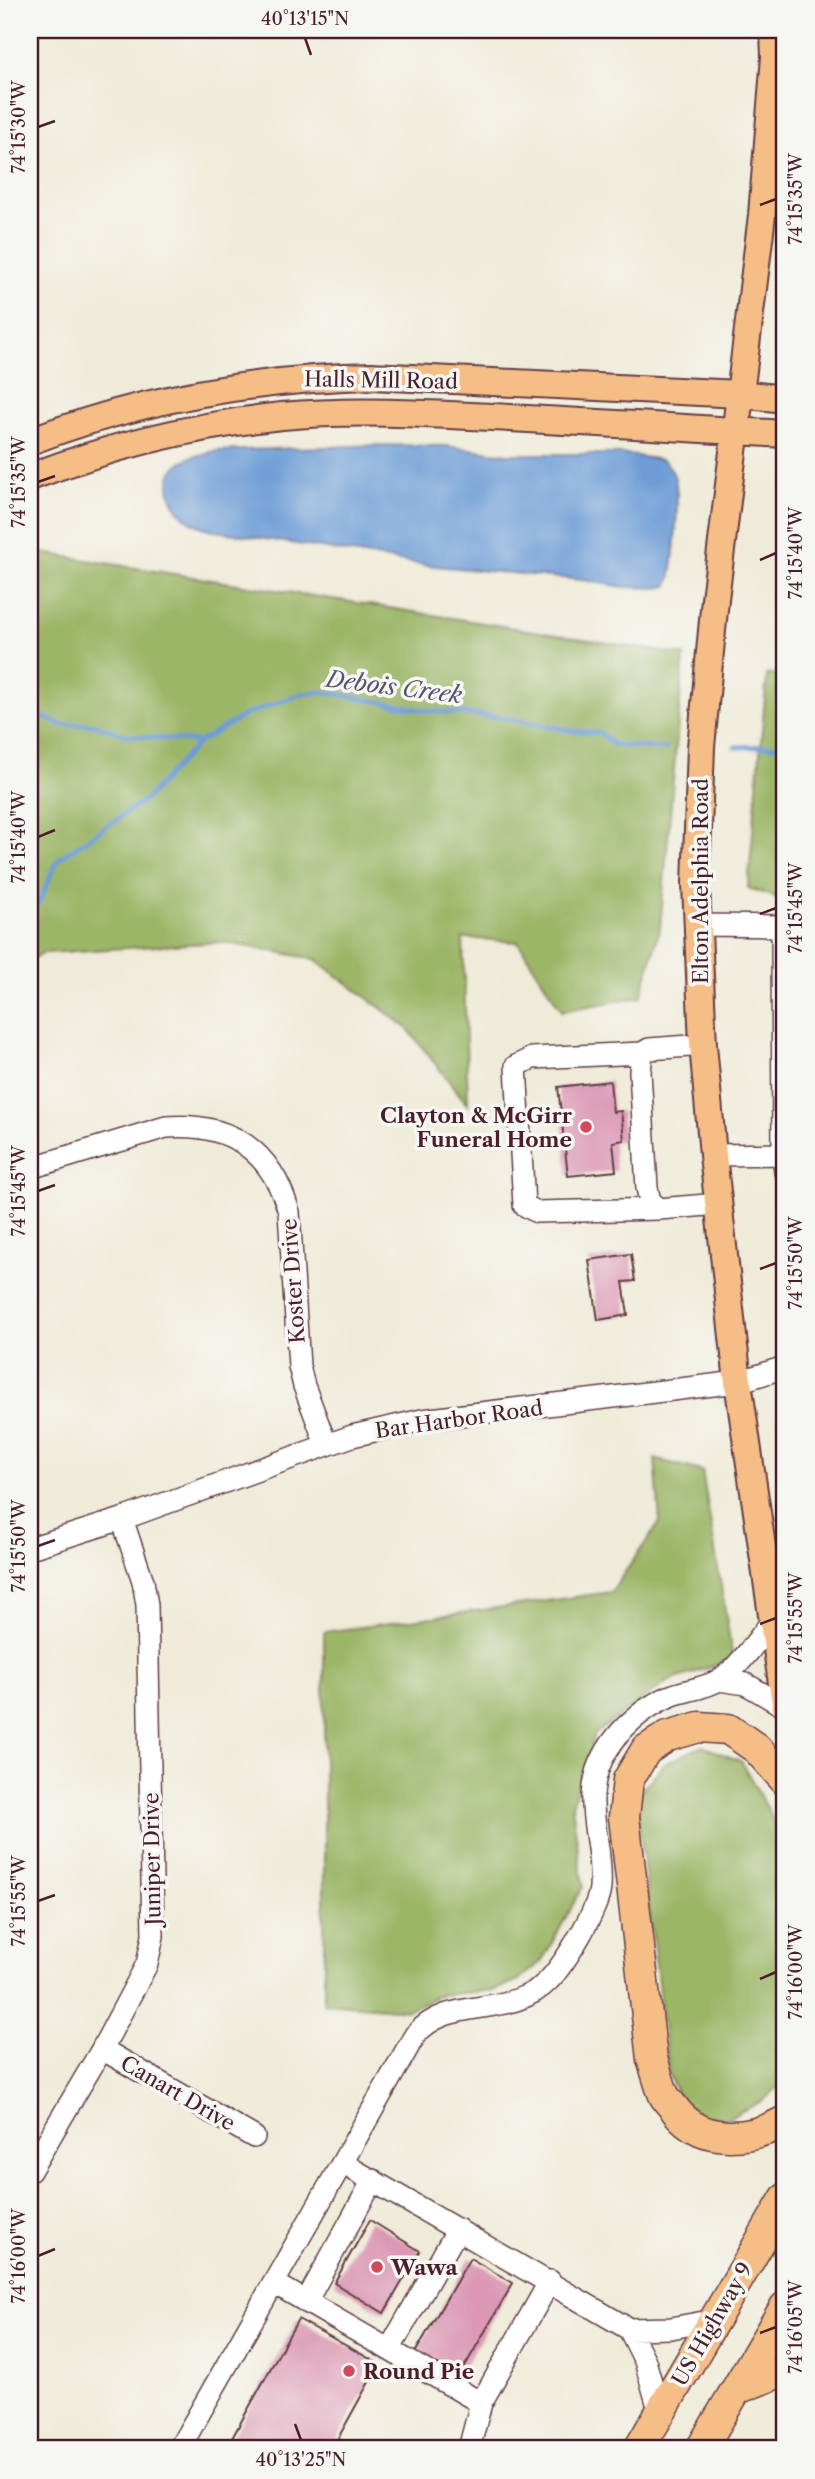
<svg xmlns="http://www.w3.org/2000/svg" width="815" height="2479" viewBox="0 0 815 2479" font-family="'Libre Caslon Text',serif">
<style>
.green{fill:#c6d476;stroke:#887a50;stroke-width:2}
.forest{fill:#9cb667;stroke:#736a49;stroke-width:2}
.water{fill:#6d9cd6;stroke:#5c5e80;stroke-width:2}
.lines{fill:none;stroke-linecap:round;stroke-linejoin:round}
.stream{stroke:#6d9cd6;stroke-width:5}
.building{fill:#db97b3}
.minor-casing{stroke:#633e45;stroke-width:24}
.major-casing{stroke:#633e45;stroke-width:30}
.highway-casing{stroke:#633e45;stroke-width:33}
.minor{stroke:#fff;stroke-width:21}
.major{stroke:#f6be87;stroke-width:26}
.highway{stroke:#f6be87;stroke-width:30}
.ticks{fill:none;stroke:#4a1f2b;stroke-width:2.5}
.poi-dot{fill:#d1495b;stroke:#f6f6f2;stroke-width:2.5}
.labels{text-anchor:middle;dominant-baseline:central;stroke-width:7;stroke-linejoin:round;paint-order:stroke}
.street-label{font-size:21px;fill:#4a1f2b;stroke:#f6f6f2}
.poi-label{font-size:21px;font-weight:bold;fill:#4a1f2b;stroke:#f6f6f2;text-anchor:start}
.water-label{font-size:23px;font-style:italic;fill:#58516f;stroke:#f6f6f2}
.neatline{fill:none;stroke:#4a1f2b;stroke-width:2.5}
.ticks-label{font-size:18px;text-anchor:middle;fill:#4a1f2b}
</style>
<rect width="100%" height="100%" fill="#f6f6f2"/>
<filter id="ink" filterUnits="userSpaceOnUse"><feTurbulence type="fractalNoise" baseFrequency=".0143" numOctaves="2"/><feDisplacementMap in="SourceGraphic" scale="14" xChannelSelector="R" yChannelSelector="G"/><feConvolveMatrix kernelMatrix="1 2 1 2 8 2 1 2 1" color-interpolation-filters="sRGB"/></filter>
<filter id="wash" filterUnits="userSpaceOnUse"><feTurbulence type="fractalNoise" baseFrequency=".00686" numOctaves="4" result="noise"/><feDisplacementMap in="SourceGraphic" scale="28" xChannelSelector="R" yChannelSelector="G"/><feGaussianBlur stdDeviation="1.57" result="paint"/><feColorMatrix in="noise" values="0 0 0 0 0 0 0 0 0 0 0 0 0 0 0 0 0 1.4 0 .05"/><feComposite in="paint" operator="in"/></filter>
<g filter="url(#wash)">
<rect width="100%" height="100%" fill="#efebd8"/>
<!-- green -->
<path class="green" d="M 780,1399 L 785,1400 L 785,1462 L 779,1419 Z"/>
<!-- forest -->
<path class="forest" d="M 30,551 L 684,655 L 660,928 L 641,997 L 562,1011 L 518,942 L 463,938 L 468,1105 L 406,1027 L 315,959 L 222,942 L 45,953 L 30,959 Z
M 785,673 L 785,900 L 748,888 L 767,675 Z
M 655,1459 L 702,1471 L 733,1659 L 667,1682 L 595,1734 L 572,1805 L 583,1886 L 542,1961 L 519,1980 L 495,1990 L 439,1995 L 408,2010 L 324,2003 L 324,1632 L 611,1592 L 660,1522 Z
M 702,1746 L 741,1761 L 771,1815 L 785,1862 L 785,2081 L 764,2100 L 723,2121 L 700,2116 L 681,2103 L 669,2075 L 636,1797 L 664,1764 Z"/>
<!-- water -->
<path class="water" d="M 381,445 L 446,446 L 507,454 L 623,454 L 663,460 C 669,465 673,471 675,479 C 680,499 674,559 670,581 L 667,586 L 658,588 L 624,587 L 582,580 L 425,565 L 217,531 C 210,529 202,527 195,524 C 175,514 157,482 179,464 C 189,456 204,454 216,451 Z"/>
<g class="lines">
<!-- stream -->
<path class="stream" d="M 30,712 L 63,725 L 93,724 L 125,735 L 199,742
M 735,747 L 785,746
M 30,913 C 46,899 47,875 60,858 L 146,799 L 199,742 L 247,714 L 301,694 L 319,692 L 338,694 L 429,711 L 499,717 L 574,731 L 600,733 L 614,745 L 666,749"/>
</g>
<g id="blocks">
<!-- building -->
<path class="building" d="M 610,1081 L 613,1112 L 621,1111 L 624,1140 L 613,1142 L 616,1171 L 568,1176 L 558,1087 Z
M 631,1254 L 635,1281 L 623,1282 L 628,1315 L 598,1320 L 589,1260 Z
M 370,2220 L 420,2251 L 384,2313 L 334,2283 Z
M 470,2258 L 513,2283 L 458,2378 L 415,2353 Z
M 298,2319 L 379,2364 L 332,2449 L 226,2449 Z"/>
</g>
</g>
<g filter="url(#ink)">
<use href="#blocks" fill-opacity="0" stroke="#633e45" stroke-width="2"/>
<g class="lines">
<!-- minor casing -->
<g class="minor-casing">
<path id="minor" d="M 697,925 L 785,926
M 782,926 L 783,1154 L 785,1172
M 703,1045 L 649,1049 L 642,1053 L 640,1072 L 647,1188 L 650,1201 L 659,1209 L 719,1204
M 642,1053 L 532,1058 L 516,1066 L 524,1205 L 537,1212 L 659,1209
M 713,1155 L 785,1154
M 30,1168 L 166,1127 C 230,1122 271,1150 289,1212 L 299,1366 L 304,1386 L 326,1444
M 30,1548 L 122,1519 L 352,1436 L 422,1420 L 738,1382 L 785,1367
M 719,1680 L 746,1684 L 785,1707
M 102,2049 L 254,2137
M 342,2163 L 629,2329 L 671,2328 L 715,2320
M 30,2171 L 102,2049 L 147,1964 L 153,1936 L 147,1605 L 143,1581 L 122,1519
M 274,2283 L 481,2403
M 306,2302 L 373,2180
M 629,2329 L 645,2361 L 660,2413
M 389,2350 L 458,2229
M 179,2449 L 415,2035 C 450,1994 511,2020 549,1980 C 565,1963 598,1910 600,1888 C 604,1839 578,1800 606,1752 C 619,1729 643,1708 668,1697 C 684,1690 704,1689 719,1680 C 738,1669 758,1639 772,1621
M 469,2449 L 481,2403 L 550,2281"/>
</g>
<!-- major casing -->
<g class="major-casing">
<path id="major" d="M 774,30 L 775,57 L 762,215 L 715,599 L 701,747 L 696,884 L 703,1045 L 713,1155 L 738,1382 L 785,1704
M 30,441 C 140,399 253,379 371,376 L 740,394 L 785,399
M 30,477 C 110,446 196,425 282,416 C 358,409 434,414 510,418 C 602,423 693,428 785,434"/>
</g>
<!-- highway casing -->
<g class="highway-casing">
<path id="highway" d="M 785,1780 L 756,1748 L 728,1729 L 699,1727 L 668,1736 L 646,1750 L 628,1780 L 624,1817 L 652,2059 C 656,2070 659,2084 664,2095 C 667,2101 673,2106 677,2112 C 704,2145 751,2140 785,2121
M 737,2389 L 785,2370
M 639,2449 L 785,2199
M 701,2449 L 785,2307"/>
</g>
<!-- minor -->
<use href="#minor" class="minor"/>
<!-- major -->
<use href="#major" class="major"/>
<!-- highway -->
<use href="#highway" class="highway"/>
</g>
</g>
<!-- ticks -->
<path class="ticks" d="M 305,38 L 311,55M 38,127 L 55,121M 760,205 L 776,199M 38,482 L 55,476M 760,560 L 776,553M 38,837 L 55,830M 760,914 L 776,908M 38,1191 L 55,1185M 760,1269 L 776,1263M 38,1546 L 55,1540M 760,1624 L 776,1618M 38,1901 L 55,1895M 760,1979 L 776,1972M 38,2256 L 55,2249M 760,2333 L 776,2327M 295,2424 L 301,2440"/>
<!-- markers -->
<g class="poi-dot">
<circle cx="586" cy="1127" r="7"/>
<circle cx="377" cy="2267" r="7"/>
<circle cx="349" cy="2371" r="7"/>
</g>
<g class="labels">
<!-- street labels -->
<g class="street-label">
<text transform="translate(381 380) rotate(1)">Halls Mill Road</text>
<text transform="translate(700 881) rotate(-90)">Elton Adelphia Road</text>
<text transform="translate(293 1281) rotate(-94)">Koster Drive</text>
<text transform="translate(459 1419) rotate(-8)">Bar Harbor Road</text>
<text transform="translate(152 1859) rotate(-91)">Juniper Drive</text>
<text transform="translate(178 2093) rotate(30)">Canart Drive</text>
<text transform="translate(712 2324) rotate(-60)">US Highway 9</text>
</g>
<!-- poi labels -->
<g class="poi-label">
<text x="572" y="1115" text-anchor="end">Clayton &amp; McGirr<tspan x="572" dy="24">Funeral Home</tspan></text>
<text x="391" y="2267">Wawa</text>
<text x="363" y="2371">Round Pie</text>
</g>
<!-- water labels -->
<g class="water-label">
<text transform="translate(394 687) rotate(7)">Debois Creek</text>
</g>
</g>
<!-- margin -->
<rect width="815" height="2479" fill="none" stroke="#f6f6f2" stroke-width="77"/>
<rect x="38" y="38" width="738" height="2402" class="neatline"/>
<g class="ticks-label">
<text x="305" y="25">40°13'15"N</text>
<text transform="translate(19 127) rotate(-90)" y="6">74°15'30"W</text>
<text transform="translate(796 199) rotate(-90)" y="6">74°15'35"W</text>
<text transform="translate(19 482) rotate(-90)" y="6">74°15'35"W</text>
<text transform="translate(796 553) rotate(-90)" y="6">74°15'40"W</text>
<text transform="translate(19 837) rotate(-90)" y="6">74°15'40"W</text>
<text transform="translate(796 908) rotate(-90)" y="6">74°15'45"W</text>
<text transform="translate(19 1191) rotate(-90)" y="6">74°15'45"W</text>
<text transform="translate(796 1263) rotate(-90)" y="6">74°15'50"W</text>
<text transform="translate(19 1546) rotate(-90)" y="6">74°15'50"W</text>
<text transform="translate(796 1618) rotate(-90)" y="6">74°15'55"W</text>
<text transform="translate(19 1901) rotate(-90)" y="6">74°15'55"W</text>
<text transform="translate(796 1972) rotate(-90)" y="6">74°16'00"W</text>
<text transform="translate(19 2256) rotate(-90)" y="6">74°16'00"W</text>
<text transform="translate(796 2327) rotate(-90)" y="6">74°16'05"W</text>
<text x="301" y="2466">40°13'25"N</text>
</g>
</svg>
